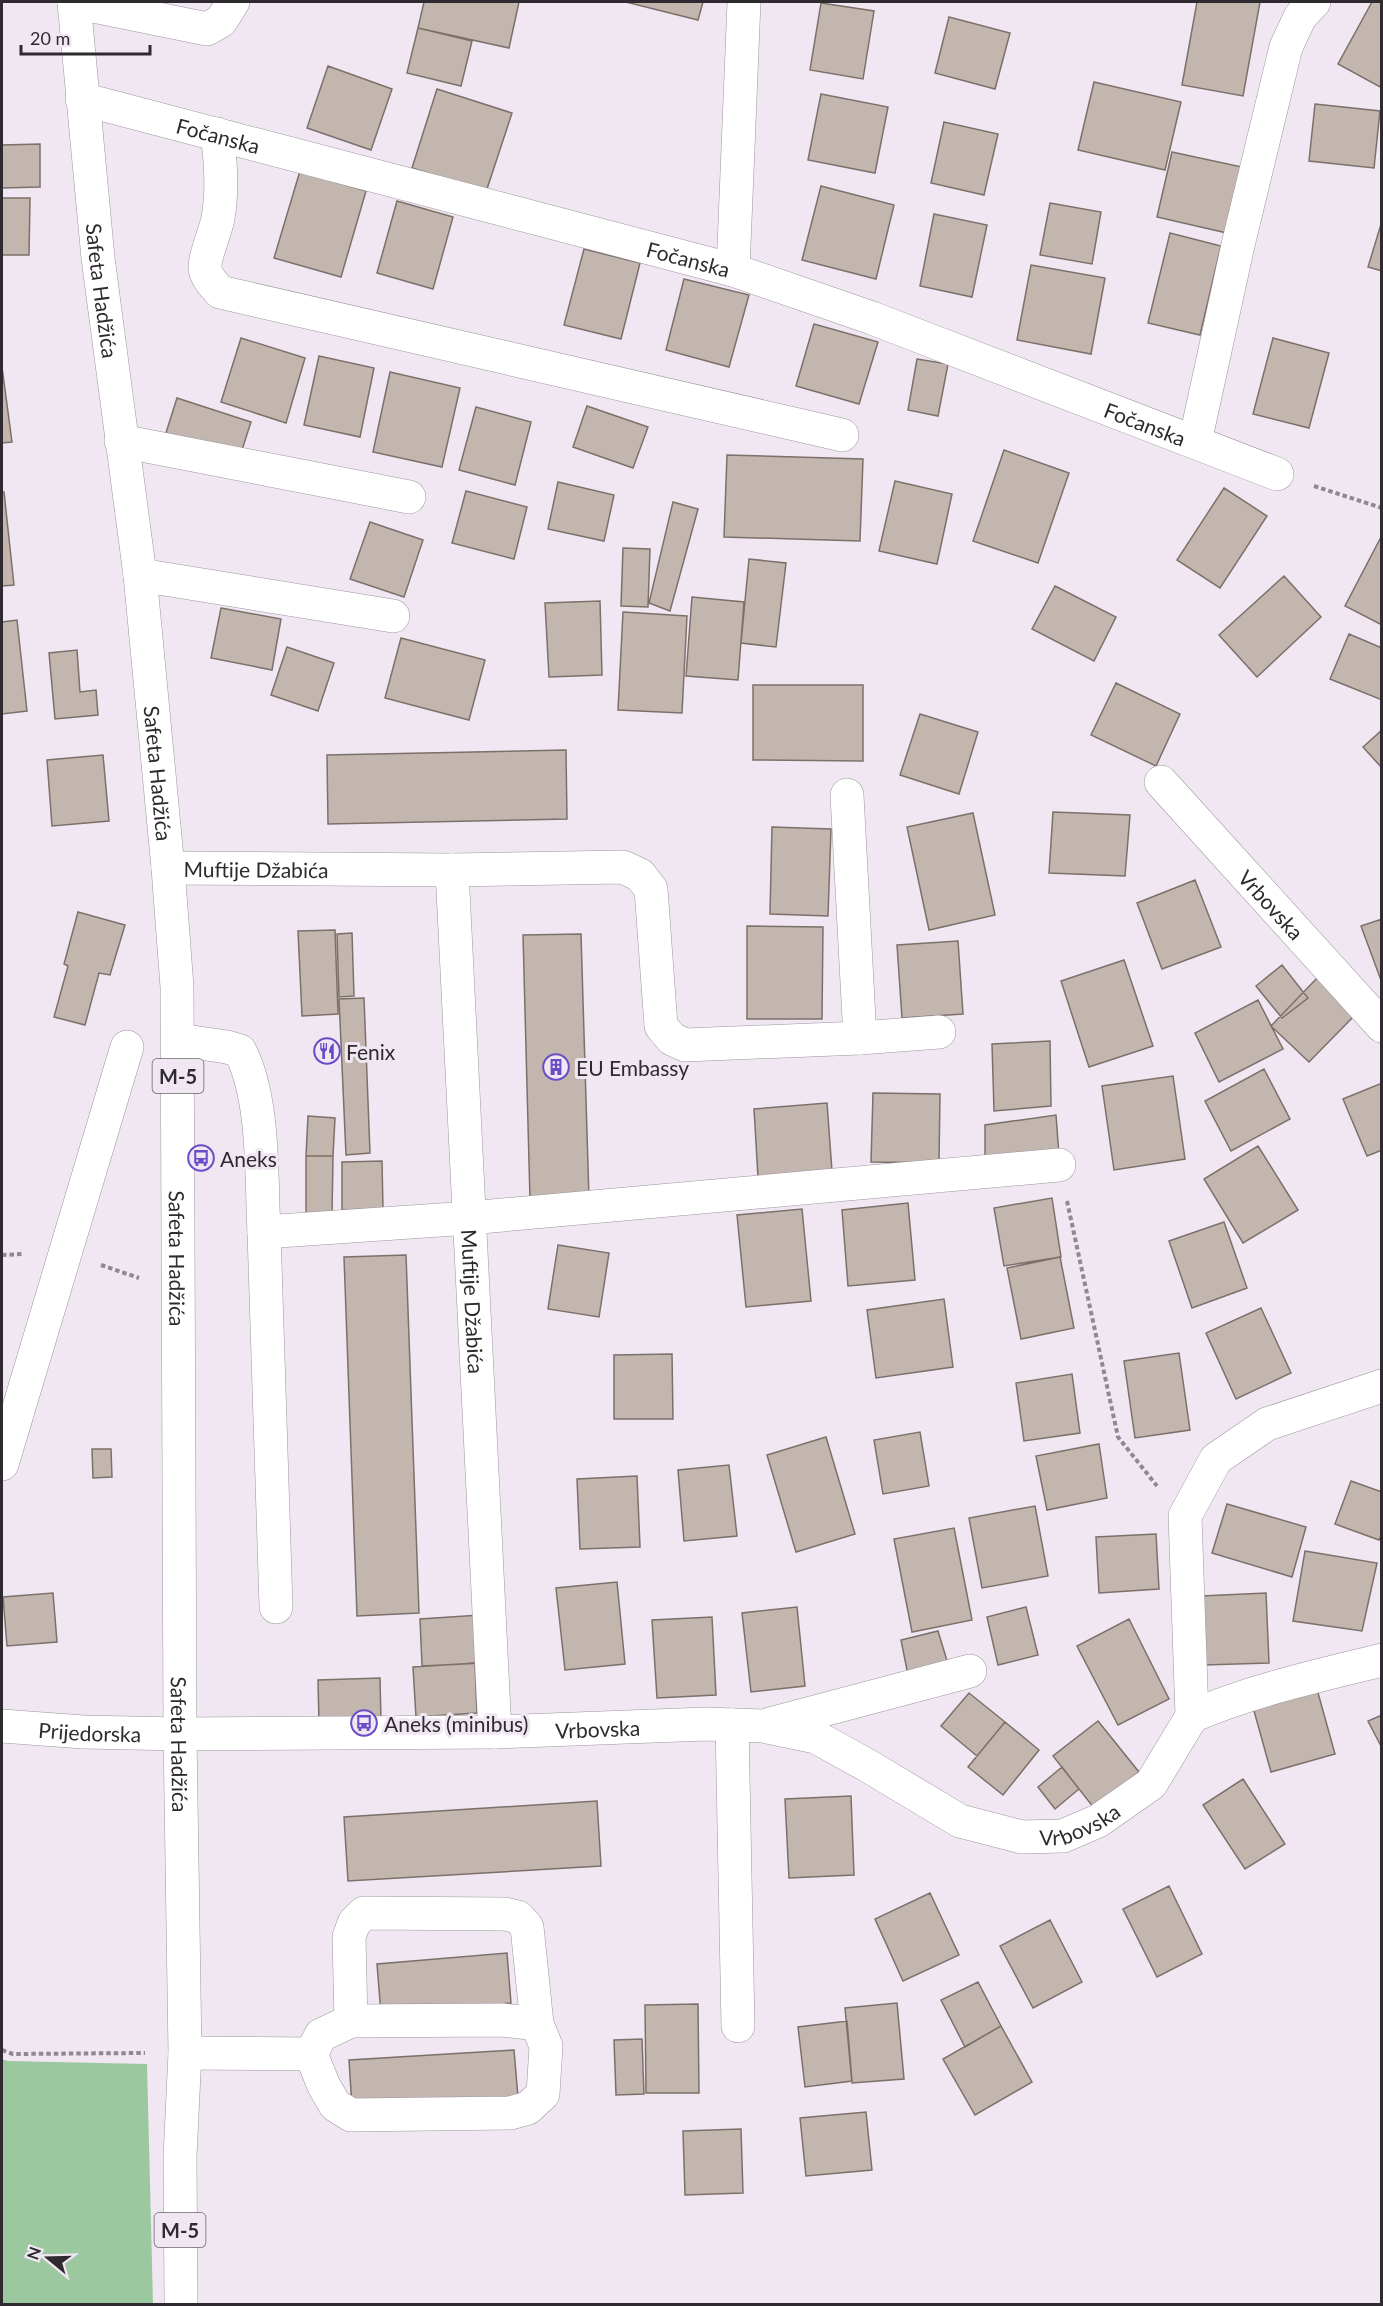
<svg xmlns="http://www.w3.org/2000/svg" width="1383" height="2306" viewBox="0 0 1383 2306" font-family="Lato,sans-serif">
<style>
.green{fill:#9cc8a0}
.building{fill:#c3b6af;stroke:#7c706a;stroke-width:1.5}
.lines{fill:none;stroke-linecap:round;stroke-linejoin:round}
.minor-casing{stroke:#9d959f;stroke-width:34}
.major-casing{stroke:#9d959f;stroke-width:34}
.path{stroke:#8f8891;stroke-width:4;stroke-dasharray:4.5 3;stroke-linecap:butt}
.minor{stroke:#fff;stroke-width:33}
.major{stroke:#fff;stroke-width:33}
.labels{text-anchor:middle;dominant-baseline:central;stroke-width:6;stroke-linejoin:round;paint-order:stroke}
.shield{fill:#f0e7f3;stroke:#68636a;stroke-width:1.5}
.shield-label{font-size:20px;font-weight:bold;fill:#2e2a2f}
.street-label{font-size:21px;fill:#2e2a2f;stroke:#f0e7f3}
.poi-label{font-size:21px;fill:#2e2a2f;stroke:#f0e7f3;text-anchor:start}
</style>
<rect width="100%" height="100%" fill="#f0e7f3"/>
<!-- green -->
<path class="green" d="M 2,2059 L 8,2061 L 147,2064 L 153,2304 L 2,2304 Z"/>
<!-- building -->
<path class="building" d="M 424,2 L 519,2 L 509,48 L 418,28 Z
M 626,2 L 703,2 L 698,20 Z
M 1197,2 L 1260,2 L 1243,96 L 1182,85 Z
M 1372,2 L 1382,2 L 1382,88 L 1338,64 Z
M 821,3 L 874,11 L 863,79 L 810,70 Z
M 949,17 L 1010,33 L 995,89 L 935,73 Z
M 418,28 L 472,41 L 461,86 L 407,73 Z
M 328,66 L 392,89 L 371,150 L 307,128 Z
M 1094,82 L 1181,102 L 1165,170 L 1078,150 Z
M 437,89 L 512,113 L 486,192 L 412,168 Z
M 821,94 L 888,107 L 875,173 L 808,160 Z
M 1315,104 L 1380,111 L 1374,168 L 1309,161 Z
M 944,122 L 998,134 L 984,195 L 931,183 Z
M 40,144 L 40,187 L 2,188 L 2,145 Z
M 1172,152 L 1242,167 L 1227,233 L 1157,217 Z
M 300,171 L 366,191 L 341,277 L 274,258 Z
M 821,186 L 894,205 L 876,279 L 802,260 Z
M 2,198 L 30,198 L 29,255 L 2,255 Z
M 397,201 L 453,217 L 433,289 L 377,273 Z
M 1050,203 L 1101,212 L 1092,264 L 1040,255 Z
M 934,214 L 987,225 L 972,297 L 920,286 Z
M 1382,221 L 1382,271 L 1368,267 Z
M 1170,233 L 1221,246 L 1200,335 L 1148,323 Z
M 584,249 L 640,263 L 621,339 L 564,325 Z
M 1031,265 L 1105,278 L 1091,354 L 1017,340 Z
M 684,279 L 749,295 L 729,367 L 666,350 Z
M 814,324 L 878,342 L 859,404 L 796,386 Z
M 241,338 L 305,358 L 286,423 L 221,402 Z
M 1273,338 L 1329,353 L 1309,428 L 1253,414 Z
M 319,356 L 374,368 L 360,437 L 304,425 Z
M 917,359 L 948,364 L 938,416 L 908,410 Z
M 2,367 L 12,442 L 2,443 Z
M 390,372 L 460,388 L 442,467 L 373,452 Z
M 177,398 L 251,422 L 239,459 L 165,436 Z
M 587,406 L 648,427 L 633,468 L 573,447 Z
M 476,407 L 531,422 L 515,485 L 459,470 Z
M 1004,450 L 1069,473 L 1038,563 L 973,541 Z
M 727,455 L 863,459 L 860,541 L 724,537 Z
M 895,481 L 952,494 L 937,564 L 879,551 Z
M 558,482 L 614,495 L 604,541 L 548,529 Z
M 1224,488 L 1267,516 L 1220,588 L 1177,560 Z
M 466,491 L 527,507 L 514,559 L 452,543 Z
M 2,492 L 4,492 L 14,585 L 2,586 Z
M 673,502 L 698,509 L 670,611 L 649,603 Z
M 370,522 L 423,540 L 404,597 L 350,579 Z
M 1380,539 L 1382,540 L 1382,625 L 1345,606 Z
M 623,548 L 650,549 L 648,607 L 621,606 Z
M 749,559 L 786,563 L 776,647 L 741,643 Z
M 1284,576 L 1321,617 L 1257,677 L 1219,635 Z
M 1055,586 L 1116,617 L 1094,661 L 1032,629 Z
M 692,597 L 744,602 L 738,680 L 686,676 Z
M 600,601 L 602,675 L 549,677 L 545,603 Z
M 221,608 L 281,619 L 272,670 L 211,658 Z
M 623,612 L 687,616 L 682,713 L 618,710 Z
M 17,620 L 27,711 L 2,714 L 2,622 Z
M 1349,634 L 1382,648 L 1382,700 L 1330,679 Z
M 401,638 L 485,660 L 469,720 L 385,698 Z
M 287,647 L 334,663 L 318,711 L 271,695 Z
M 77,650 L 80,692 L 96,690 L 98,715 L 55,719 L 49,653 Z
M 1116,683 L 1180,714 L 1156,766 L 1091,735 Z
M 753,685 L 863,685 L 863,761 L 753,760 Z
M 920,714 L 978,732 L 959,794 L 900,775 Z
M 1382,730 L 1382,768 L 1363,747 Z
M 566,750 L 567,819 L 328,824 L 327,755 Z
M 103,755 L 109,821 L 52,826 L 47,760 Z
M 1053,812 L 1130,815 L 1125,876 L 1049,873 Z
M 973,813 L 995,915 L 929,930 L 907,827 Z
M 772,827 L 831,829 L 828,916 L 770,914 Z
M 1195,880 L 1221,947 L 1162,969 L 1137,903 Z
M 78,912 L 125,925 L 110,975 L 99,973 L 85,1025 L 54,1017 L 68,966 L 64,964 Z
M 1382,919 L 1382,983 L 1361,926 Z
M 747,926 L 823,927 L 822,1019 L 747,1019 Z
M 335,930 L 338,1014 L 302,1016 L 298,931 Z
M 352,933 L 354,996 L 339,997 L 337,934 Z
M 581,934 L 589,1199 L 530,1200 L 523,935 Z
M 958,941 L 963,1014 L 902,1018 L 897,945 Z
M 1124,960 L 1153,1046 L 1089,1067 L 1061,981 Z
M 1282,965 L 1308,998 L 1282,1018 L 1256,986 Z
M 1318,977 L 1356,1014 L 1309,1062 L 1271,1026 Z
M 364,998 L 370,1153 L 346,1155 L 339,999 Z
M 1258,1000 L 1283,1049 L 1219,1082 L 1195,1033 Z
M 1050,1041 L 1051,1106 L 994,1111 L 992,1044 Z
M 1264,1069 L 1290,1119 L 1231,1151 L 1205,1101 Z
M 1173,1076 L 1185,1159 L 1114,1170 L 1102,1086 Z
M 1382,1083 L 1382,1150 L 1367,1156 L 1343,1099 Z
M 873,1093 L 940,1094 L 939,1163 L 871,1162 Z
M 827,1103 L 832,1171 L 758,1177 L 754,1109 Z
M 1056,1115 L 1059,1155 L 985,1163 L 985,1125 Z
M 308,1116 L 335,1118 L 333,1156 L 306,1156 Z
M 1258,1146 L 1298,1210 L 1243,1243 L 1204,1179 Z
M 306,1156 L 333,1156 L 332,1216 L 306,1216 Z
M 382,1161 L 383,1209 L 342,1210 L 342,1162 Z
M 1052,1198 L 1061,1257 L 1004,1266 L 994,1208 Z
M 908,1203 L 915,1280 L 848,1286 L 842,1210 Z
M 802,1209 L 811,1301 L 746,1307 L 737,1215 Z
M 1224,1222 L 1247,1288 L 1192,1308 L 1169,1241 Z
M 558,1245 L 609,1253 L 599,1317 L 548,1309 Z
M 406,1255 L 419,1613 L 357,1616 L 344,1257 Z
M 1060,1257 L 1074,1328 L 1021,1339 L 1007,1268 Z
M 944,1299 L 953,1367 L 876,1378 L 867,1310 Z
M 1261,1308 L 1291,1373 L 1236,1399 L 1206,1333 Z
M 1179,1353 L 1190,1430 L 1135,1438 L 1124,1361 Z
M 672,1354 L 673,1419 L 614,1419 L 614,1355 Z
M 1072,1374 L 1080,1433 L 1024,1441 L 1016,1383 Z
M 920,1432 L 929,1486 L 883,1494 L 874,1440 Z
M 826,1437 L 855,1534 L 796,1552 L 767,1455 Z
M 1099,1444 L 1107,1498 L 1047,1510 L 1036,1456 Z
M 92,1449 L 111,1449 L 112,1477 L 93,1478 Z
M 729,1465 L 737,1536 L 684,1541 L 678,1470 Z
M 637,1476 L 640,1547 L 580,1549 L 577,1479 Z
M 1351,1481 L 1382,1492 L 1382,1534 L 1379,1540 L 1335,1524 Z
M 1227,1504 L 1306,1527 L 1292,1577 L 1212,1553 Z
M 1035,1506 L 1048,1576 L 982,1588 L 969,1518 Z
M 954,1528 L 972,1620 L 912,1632 L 894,1539 Z
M 1156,1534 L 1159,1589 L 1099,1593 L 1096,1537 Z
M 1305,1551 L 1377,1563 L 1362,1631 L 1293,1621 Z
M 617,1582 L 625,1664 L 565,1670 L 556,1588 Z
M 53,1593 L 57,1642 L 7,1646 L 3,1597 Z
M 1266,1593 L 1269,1663 L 1204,1665 L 1201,1596 Z
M 797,1607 L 805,1686 L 751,1692 L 742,1613 Z
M 1026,1607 L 1038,1655 L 998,1665 L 987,1617 Z
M 480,1615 L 483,1663 L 422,1666 L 420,1619 Z
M 712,1617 L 716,1695 L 657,1698 L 652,1620 Z
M 1129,1619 L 1169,1699 L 1118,1725 L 1077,1646 Z
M 938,1631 L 948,1664 L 908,1675 L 901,1640 Z
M 475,1663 L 477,1713 L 416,1717 L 413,1667 Z
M 380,1678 L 381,1721 L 319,1724 L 318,1680 Z
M 1315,1682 L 1335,1754 L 1271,1772 L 1251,1700 Z
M 969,1693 L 1005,1722 L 977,1756 L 941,1726 Z
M 1382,1715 L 1382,1748 L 1368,1721 Z
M 1098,1721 L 1139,1772 L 1094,1808 L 1053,1756 Z
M 1005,1722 L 1039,1750 L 1003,1795 L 968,1767 Z
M 1062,1767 L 1079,1789 L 1055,1809 L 1038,1787 Z
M 1243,1779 L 1285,1844 L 1245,1869 L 1203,1805 Z
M 851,1796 L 854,1875 L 789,1878 L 785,1799 Z
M 597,1801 L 601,1866 L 348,1881 L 344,1817 Z
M 1169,1886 L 1202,1954 L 1157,1977 L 1123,1909 Z
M 930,1893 L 959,1955 L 903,1981 L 875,1919 Z
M 1050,1920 L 1082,1982 L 1033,2008 L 1000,1946 Z
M 507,1953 L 511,2003 L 381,2014 L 377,1964 Z
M 978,1982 L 1001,2026 L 965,2047 L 941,2000 Z
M 897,2003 L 904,2079 L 852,2083 L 845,2008 Z
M 698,2004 L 699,2093 L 646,2093 L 645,2005 Z
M 847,2021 L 852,2081 L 805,2087 L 798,2027 Z
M 1001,2026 L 1032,2082 L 975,2115 L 943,2059 Z
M 642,2039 L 644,2094 L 616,2095 L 614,2040 Z
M 514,2050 L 518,2097 L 352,2107 L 349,2060 Z
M 866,2112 L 872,2170 L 806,2176 L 800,2118 Z
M 741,2129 L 743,2193 L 685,2195 L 683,2131 Z"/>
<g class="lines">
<!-- minor casing -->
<g class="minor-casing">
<g id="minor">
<path d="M 74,2 L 207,29 L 221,21 L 233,2"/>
<path id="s1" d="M 82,99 L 733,270 L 872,318 L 1277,474"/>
<path d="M 217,134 C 221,162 223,190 218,218 C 216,230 204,258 205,268 C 206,277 214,285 220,292 L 842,435"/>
<path d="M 733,270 L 744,2"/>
<path d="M 121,441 L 409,497"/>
<path d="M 1195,442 L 1238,245 L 1286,47 L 1300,17 L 1314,2"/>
<path d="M 140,575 L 393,616"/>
<path id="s2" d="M 1161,782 L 1382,1026"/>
<path d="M 847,795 L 860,1038"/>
<path id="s3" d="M 168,868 L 452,870 L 623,867 L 640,875 L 651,889 L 661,1026 L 672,1039 L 685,1045 L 860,1038 L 939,1032"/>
<path id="s4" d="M 452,870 L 495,1732"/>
<path d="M 178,1040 L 227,1047 L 240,1051 C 265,1099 261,1178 264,1232 L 469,1218 L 1059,1165"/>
<path d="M 264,1232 L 276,1607"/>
<path d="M 2,1464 L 127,1047"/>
<path d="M 1192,1716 C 1253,1690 1317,1676 1382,1660"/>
<path d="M 770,1724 L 970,1671"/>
<path d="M 732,1725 L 738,2026"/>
<path id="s5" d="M 2,1726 L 83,1732 L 180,1734 L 495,1732 L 706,1724 L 763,1726 L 816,1737 L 870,1767 L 960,1821 L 1022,1837 L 1063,1836 L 1098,1821 L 1151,1784 L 1192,1716 L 1185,1516 L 1216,1459 L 1267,1424 L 1382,1386"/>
<path d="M 502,2020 L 537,2024 L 546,2046 L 543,2094 L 528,2108 L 510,2113 L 351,2115 L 335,2105 L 324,2086 L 311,2054 L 321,2035 L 351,2021 Z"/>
<path d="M 351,2021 L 349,1937 L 354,1923 L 364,1913 L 505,1914 L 518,1917 L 527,1927 L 537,2024"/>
<path d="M 185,2053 L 311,2054"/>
</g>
</g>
<!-- major casing -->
<g class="major-casing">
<g id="major">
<path id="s6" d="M 74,2 L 98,258 L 140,575 L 168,868 L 177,987 L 180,1734 L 185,2053 L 180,2156 L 181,2304"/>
</g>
</g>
<!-- path -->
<path class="path" d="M 1314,486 L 1382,508
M 1067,1201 L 1118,1437 L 1157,1486
M 2,1255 L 24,1254
M 101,1265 L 139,1278
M 2,2050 L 13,2054 L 145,2053"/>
<!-- minor -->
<use href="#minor" class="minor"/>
<!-- major -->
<use href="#major" class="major"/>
</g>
<!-- icons -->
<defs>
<g id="restaurant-ring" transform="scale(1.35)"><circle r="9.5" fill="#f0e7f3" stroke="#694dc6" stroke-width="1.5"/><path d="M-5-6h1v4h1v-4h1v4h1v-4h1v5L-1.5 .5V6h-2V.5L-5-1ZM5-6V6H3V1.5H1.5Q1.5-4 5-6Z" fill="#694dc6"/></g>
<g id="building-ring" transform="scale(1.35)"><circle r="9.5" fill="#f0e7f3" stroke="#694dc6" stroke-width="1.5"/><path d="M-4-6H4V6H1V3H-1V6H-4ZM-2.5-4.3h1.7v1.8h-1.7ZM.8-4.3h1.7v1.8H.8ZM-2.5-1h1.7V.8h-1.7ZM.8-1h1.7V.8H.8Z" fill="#694dc6"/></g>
<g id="bus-ring" transform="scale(1.35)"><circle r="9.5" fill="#f0e7f3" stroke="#694dc6" stroke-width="1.5"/><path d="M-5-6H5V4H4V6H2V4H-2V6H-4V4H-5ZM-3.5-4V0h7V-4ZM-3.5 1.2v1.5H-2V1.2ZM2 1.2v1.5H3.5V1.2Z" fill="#694dc6"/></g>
</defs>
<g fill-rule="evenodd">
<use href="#restaurant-ring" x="327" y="1051"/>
<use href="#building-ring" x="556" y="1067"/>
<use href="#bus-ring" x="201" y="1158"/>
<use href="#bus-ring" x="364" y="1723"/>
</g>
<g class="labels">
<!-- shield labels -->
<g class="shield">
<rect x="152.5" y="1059" width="51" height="34" rx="4.5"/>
<rect x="154.5" y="2213" width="51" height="34" rx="4.5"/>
</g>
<g class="shield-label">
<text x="178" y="1076">M-5</text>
<text x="180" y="2230">M-5</text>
</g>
<!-- street labels -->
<g class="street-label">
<text stroke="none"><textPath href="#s1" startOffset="141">Fočanska</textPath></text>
<text stroke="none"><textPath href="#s1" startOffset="627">Fočanska</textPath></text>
<text stroke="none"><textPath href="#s6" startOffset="290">Safeta Hadžića</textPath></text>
<text stroke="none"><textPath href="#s1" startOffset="1113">Fočanska</textPath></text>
<text stroke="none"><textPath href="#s6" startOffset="776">Safeta Hadžića</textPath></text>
<text stroke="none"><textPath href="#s3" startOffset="88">Muftije Džabića</textPath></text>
<text stroke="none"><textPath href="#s2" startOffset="165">Vrbovska</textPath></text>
<text stroke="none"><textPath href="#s6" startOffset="1262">Safeta Hadžića</textPath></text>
<text stroke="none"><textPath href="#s4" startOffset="432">Muftije Džabića</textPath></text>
<text stroke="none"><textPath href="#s5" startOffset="596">Vrbovska</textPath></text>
<text stroke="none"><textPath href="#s5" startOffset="88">Prijedorska</textPath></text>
<text stroke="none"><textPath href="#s6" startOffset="1748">Safeta Hadžića</textPath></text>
<text stroke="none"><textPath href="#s5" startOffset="1106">Vrbovska</textPath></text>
</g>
<!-- poi labels -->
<g class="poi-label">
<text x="346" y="1051">Fenix</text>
<text x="576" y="1067">EU Embassy</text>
<text x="220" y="1158">Aneks</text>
<text x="384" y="1723">Aneks (minibus)</text>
</g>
</g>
<!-- border -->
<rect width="1383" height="2306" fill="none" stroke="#2e2a2f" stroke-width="6"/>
<!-- north arrow -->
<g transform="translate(48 2258) rotate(289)" stroke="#f0e7f3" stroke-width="4.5" paint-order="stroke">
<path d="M0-4.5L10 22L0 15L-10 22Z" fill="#2e2a2f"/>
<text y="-9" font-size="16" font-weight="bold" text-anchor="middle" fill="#2e2a2f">N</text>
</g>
<!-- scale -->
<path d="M21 45v9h129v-9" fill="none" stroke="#2e2a2f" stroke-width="3"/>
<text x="30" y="45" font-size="18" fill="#2e2a2f" stroke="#f0e7f3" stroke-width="4.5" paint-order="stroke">20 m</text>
</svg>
